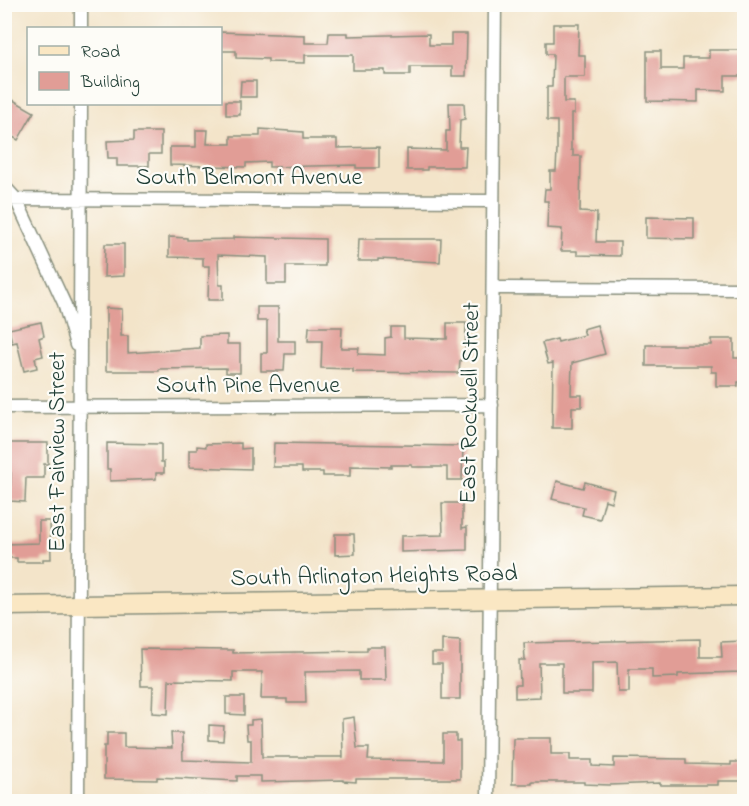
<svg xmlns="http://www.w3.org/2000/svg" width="749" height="806" viewBox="0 0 749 806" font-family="'Indie Flower',sans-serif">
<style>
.building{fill:#e19d96}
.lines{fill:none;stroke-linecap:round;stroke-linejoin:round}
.street-casing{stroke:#89907e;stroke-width:15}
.secondary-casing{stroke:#89907e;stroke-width:21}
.street{stroke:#fff;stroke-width:12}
.secondary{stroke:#fae7c3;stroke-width:18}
.labels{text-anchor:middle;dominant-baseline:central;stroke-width:4.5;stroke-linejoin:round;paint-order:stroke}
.street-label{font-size:24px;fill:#1f3d34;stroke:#fdfcf7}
</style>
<rect width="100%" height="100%" fill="#fdfcf7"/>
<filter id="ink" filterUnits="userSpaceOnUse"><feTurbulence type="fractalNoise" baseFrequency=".0167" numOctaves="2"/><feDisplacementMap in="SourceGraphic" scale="12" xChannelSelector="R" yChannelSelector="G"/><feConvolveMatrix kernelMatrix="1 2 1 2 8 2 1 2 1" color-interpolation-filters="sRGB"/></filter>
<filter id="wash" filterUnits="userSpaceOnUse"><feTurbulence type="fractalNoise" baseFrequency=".008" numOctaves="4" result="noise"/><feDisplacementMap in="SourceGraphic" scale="24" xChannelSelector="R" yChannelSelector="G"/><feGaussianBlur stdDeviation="1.35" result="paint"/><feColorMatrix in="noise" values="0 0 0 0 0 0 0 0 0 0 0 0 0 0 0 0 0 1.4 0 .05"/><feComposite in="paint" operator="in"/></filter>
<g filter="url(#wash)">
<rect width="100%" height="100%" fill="#f3e4c9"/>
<g id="blocks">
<!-- building -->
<path class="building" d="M 553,24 L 579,24 L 578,55 L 585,55 L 585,77 L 564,77 L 564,102 L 574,102 L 574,114 L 571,114 L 571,150 L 573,150 L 573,156 L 581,156 L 580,212 L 597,213 L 596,242 L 620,242 L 620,256 L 577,255 L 577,251 L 561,251 L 562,229 L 547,228 L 548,201 L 544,201 L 545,189 L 550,189 L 550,171 L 556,171 L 557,150 L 557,121 L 547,121 L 547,87 L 552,87 L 553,54 L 546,54 L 546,42 L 553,42 Z
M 220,32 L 305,35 L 305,43 L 328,43 L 329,33 L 348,33 L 348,36 L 429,34 L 429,45 L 451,45 L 451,34 L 467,34 L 466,76 L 452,76 L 452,67 L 410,67 L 410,75 L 385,75 L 385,70 L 353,70 L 353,55 L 305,55 L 305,63 L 268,62 L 268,59 L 236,58 L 236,51 L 220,51 Z
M 709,50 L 744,50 L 744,76 L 725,76 L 725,91 L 698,90 L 698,102 L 647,101 L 647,51 L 661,51 L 661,69 L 683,69 L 683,58 L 709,58 Z
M 241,81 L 256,81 L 256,97 L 240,97 Z
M 13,100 L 34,112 L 18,140 L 4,132 L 4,114 Z
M 226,101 L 240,101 L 240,115 L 226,115 Z
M 449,103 L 464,103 L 465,119 L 460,120 L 459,147 L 466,147 L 465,167 L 427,167 L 427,170 L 407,170 L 407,149 L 446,150 L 446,131 L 450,131 Z
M 260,129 L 303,132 L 303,139 L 337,139 L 337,148 L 379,147 L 379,168 L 356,168 L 356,165 L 269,167 L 269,162 L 246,163 L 246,167 L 170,165 L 170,147 L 196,147 L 196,130 L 208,130 L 207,144 L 231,144 L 231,136 L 260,136 Z
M 134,132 L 161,132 L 161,154 L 149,154 L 149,166 L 117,166 L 117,158 L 108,158 L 107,141 L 134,140 Z
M 646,217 L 694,218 L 694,239 L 646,238 Z
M 169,237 L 187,238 L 187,240 L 233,239 L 233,237 L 325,239 L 325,266 L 286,266 L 286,284 L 267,284 L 267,257 L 218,255 L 219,285 L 223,285 L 223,300 L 208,300 L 209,266 L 203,266 L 203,258 L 169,257 Z
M 359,239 L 441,239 L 440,262 L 378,259 L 378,261 L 358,261 Z
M 105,244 L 124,244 L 124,276 L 104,277 Z
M 257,307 L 278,307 L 278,341 L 295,341 L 295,354 L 285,354 L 284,371 L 261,371 L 261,353 L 267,353 L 267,321 L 257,321 Z
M 106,308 L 122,309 L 121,336 L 128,336 L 128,353 L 200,348 L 200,336 L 227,335 L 227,344 L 240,344 L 240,373 L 226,373 L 226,368 L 159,369 L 159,371 L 106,371 Z
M 41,322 L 44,336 L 39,338 L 43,356 L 35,358 L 37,368 L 24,371 L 17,342 L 12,343 L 9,329 Z
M 447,323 L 466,323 L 465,360 L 460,360 L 459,373 L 353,372 L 353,369 L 321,368 L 322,341 L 308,341 L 309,327 L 342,327 L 341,348 L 359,348 L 358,354 L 385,355 L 385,338 L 391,337 L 391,327 L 404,327 L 404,338 L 447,339 Z
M 597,325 L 605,354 L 572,363 L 571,395 L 582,395 L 582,407 L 572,407 L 572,428 L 552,428 L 553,363 L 548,364 L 542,343 L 557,339 L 558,342 L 585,335 L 583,329 Z
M 711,339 L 734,339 L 734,358 L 744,358 L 744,382 L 738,382 L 738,386 L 716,386 L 716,372 L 711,372 L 711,366 L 646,366 L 646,345 L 711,345 Z
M 4,443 L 48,443 L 48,464 L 44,464 L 44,478 L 26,478 L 25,502 L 10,501 L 11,473 L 4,473 Z
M 107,443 L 161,444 L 161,462 L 164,462 L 164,473 L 156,473 L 156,479 L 110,481 L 110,469 L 107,469 Z
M 241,443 L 241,449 L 251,448 L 251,469 L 189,467 L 189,450 L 197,450 L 197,446 L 206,447 L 206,444 Z
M 274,443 L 463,446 L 462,480 L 447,480 L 447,467 L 412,467 L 412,465 L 391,465 L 391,467 L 350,466 L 350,476 L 323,476 L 323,472 L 302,472 L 302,467 L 273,467 Z
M 557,481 L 583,488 L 585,482 L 614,490 L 611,502 L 605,500 L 600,519 L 582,515 L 584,507 L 552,499 Z
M 442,503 L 462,503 L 462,528 L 467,527 L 467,550 L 401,552 L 401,536 L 443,535 Z
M 39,521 L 50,521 L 51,559 L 43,559 L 43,562 L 17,562 L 17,558 L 4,558 L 4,544 L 39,543 Z
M 335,534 L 354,534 L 355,554 L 335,555 Z
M 700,639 L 700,657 L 722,657 L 721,642 L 744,641 L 744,668 L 741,668 L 741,672 L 678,674 L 678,677 L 652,678 L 652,669 L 629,669 L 629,692 L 618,692 L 617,662 L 592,663 L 592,693 L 562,693 L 562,663 L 539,663 L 540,697 L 515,698 L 515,685 L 520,685 L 519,660 L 525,660 L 524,643 Z
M 442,640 L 460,641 L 460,699 L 442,699 L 442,664 L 432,664 L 432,653 L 442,653 Z
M 367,647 L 385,647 L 386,680 L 359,680 L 359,671 L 305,672 L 306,703 L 287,703 L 287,699 L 261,699 L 262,672 L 233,672 L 233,681 L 169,680 L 168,714 L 152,713 L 153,686 L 141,686 L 140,649 L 233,650 L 233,653 L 367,651 Z
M 226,697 L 244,697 L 244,715 L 226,714 Z
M 354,717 L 357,748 L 369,748 L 368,760 L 443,761 L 443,734 L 456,734 L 456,741 L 460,741 L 460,779 L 356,779 L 356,782 L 343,781 L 343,780 L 261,782 L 261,776 L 237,776 L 237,781 L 157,777 L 157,780 L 104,779 L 104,746 L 107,746 L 107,733 L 124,733 L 124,747 L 172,748 L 171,733 L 182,733 L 183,760 L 251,762 L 251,740 L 247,740 L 246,725 L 251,725 L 251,720 L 261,719 L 262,757 L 343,757 L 342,719 Z
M 209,725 L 224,726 L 223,741 L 209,740 Z
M 513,738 L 551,738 L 551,754 L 570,754 L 570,760 L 592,760 L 592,766 L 614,767 L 614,758 L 686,759 L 686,764 L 731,765 L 731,762 L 744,762 L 744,781 L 718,781 L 718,785 L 660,785 L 660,783 L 610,785 L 584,784 L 584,782 L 532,782 L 532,784 L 512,784 Z"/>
</g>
</g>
<g filter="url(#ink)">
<use href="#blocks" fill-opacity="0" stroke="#89907e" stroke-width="1.5"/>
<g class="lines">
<!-- street casing -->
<g class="street-casing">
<path id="street" d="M 81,28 L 81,4
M 4,186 L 16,199 L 64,303 L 76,345
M 4,199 L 493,201
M 493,288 L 744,289
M 4,407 L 492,405
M 78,802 L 81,104
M 488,802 L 495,4"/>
</g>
<!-- secondary casing -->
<g class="secondary-casing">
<path id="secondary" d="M 4,606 L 744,596"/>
</g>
<!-- street -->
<use href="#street" class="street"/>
<!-- secondary -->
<use href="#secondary" class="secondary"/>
</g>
</g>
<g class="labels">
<!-- street labels -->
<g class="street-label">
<text x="249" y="178">South Belmont Avenue</text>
<text x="248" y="386">South Pine Avenue</text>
<text transform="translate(471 403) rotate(-89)">East Rockwell Street</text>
<text transform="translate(58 452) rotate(-90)">East Fairview Street</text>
<text transform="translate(374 577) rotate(-1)">South Arlington Heights Road</text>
</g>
</g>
<!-- margin -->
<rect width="749" height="806" fill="none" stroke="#fdfcf7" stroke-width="24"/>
<!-- legend -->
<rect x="27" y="27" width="195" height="78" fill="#fdfcf7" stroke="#a4b0a9" stroke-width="1.5"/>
<rect x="39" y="46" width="30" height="9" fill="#fae7c3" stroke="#a4b0a9" stroke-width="1.5"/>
<text x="81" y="57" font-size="18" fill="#1f3d34">Road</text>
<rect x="39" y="72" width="30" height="18" fill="#e19d96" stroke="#a4b0a9" stroke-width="1.5"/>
<text x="81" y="87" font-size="18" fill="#1f3d34">Building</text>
</svg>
